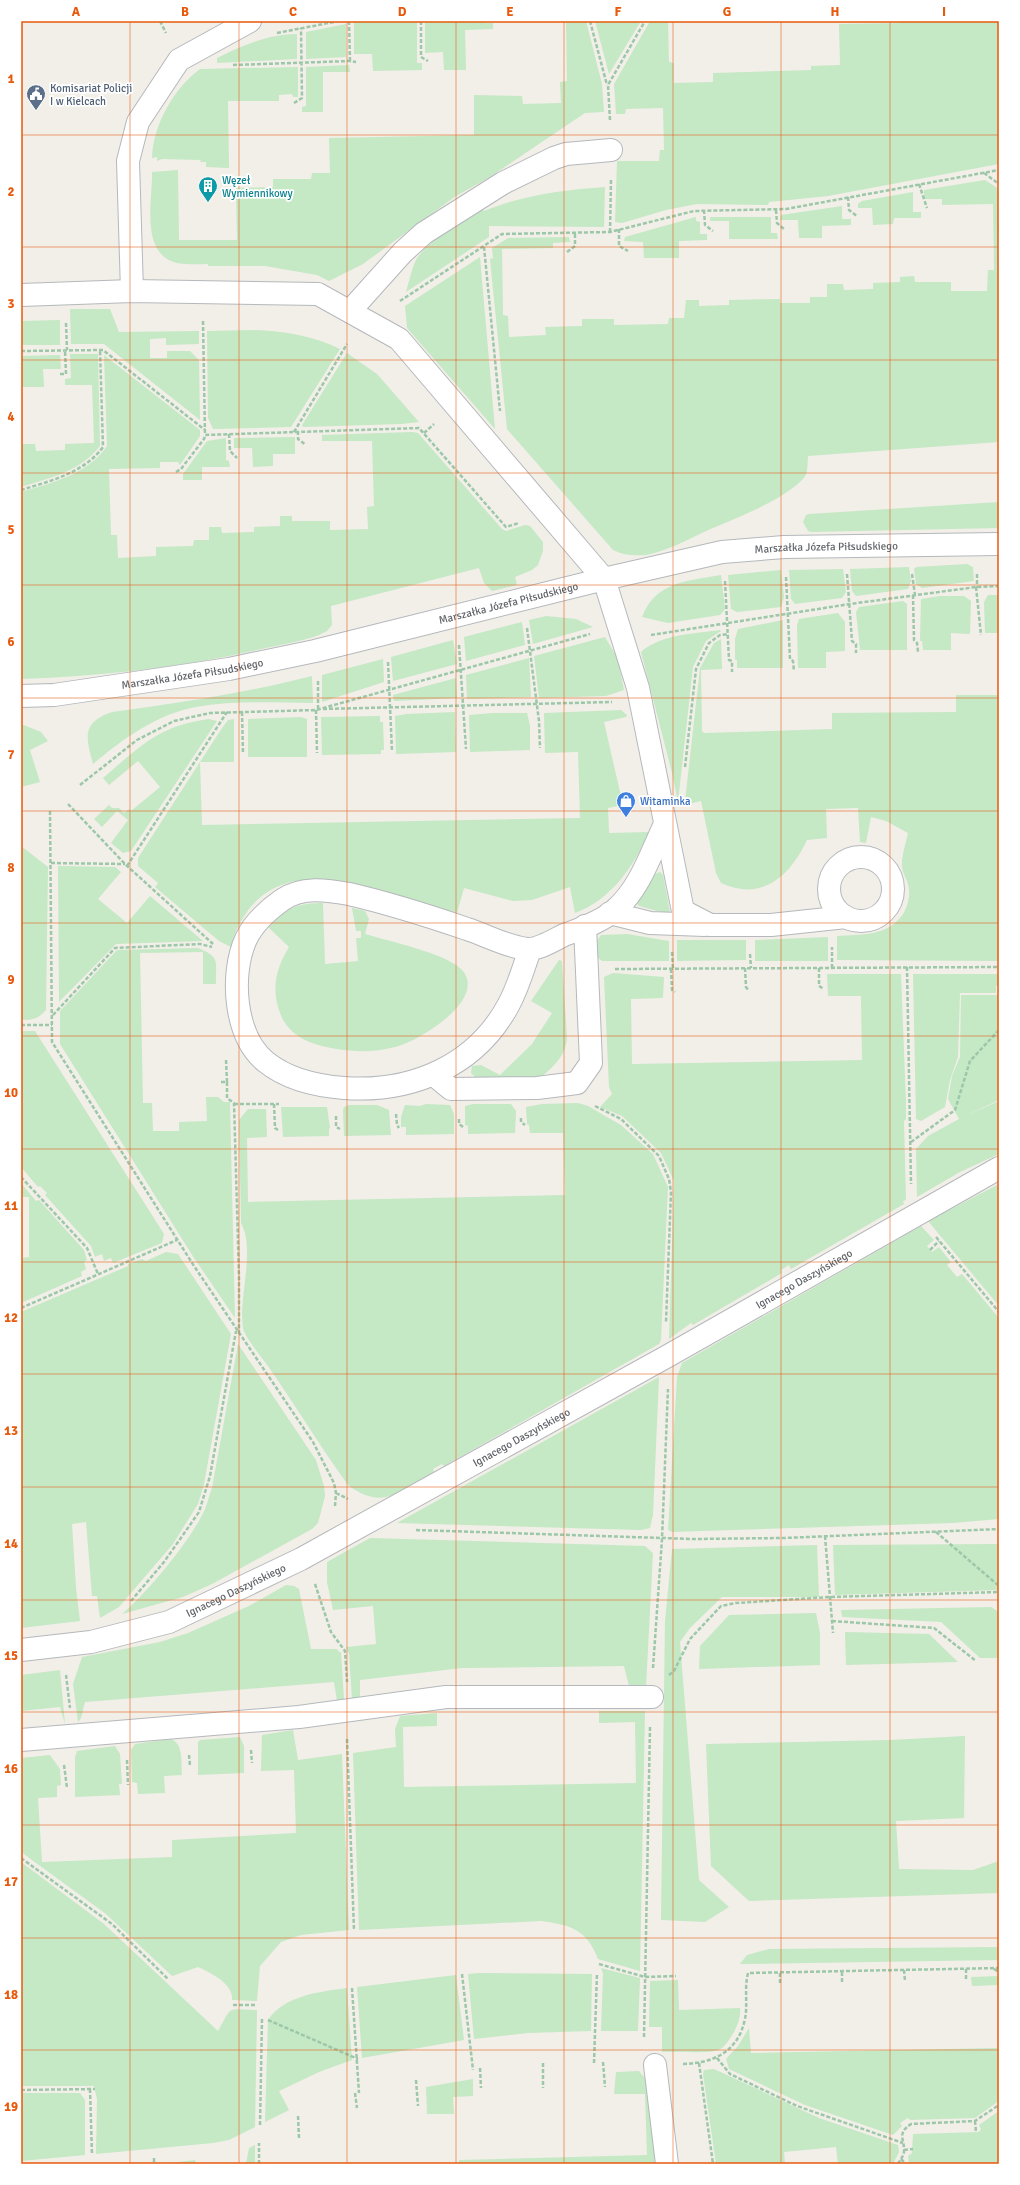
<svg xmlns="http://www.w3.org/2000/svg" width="1020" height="2185" viewBox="0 0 1020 2185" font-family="Signika,sans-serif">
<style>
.green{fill:#c5e8c5}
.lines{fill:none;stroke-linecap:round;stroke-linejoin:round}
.minor-casing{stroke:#b5b8bc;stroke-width:24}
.path{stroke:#9cc7a9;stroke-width:2.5;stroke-dasharray:4 2;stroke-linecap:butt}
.minor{stroke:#fff;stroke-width:22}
.grid{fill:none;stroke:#e8590c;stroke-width:1;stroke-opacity:0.55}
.labels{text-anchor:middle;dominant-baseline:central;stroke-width:3.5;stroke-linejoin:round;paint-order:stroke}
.service-label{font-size:11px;fill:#4e5e75;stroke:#fff;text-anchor:start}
.culture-label{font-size:11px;fill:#0d838f;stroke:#fff;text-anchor:start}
.street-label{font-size:11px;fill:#5f6368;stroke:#fff}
.shop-label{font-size:11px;fill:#366cbe;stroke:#fff;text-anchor:start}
.neatline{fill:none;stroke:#e8590c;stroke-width:1.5}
.grid-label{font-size:13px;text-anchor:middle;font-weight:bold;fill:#e8590c}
</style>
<rect width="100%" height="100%" fill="#f1efe8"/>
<!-- green -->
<path class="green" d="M 361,21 L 417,21 L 417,63 L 422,63 L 422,70 L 373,71 L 372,54 L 354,54 L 354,22 Z
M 425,21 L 485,21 L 485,23 L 493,23 L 493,29 L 465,30 L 466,70 L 444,70 L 443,52 L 425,53 Z
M 566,21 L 586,21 L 602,84 L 604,112 L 585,113 L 490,177 L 456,196 L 363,264 L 329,281 L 317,275 L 265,266 L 208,266 L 208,264 C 198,264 187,265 177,263 C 139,254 153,198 152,172 L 178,170 L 179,240 L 237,240 L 236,188 L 273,187 L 273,179 L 311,179 L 312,173 L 330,173 L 329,138 L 474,135 L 474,95 L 522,96 L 523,104 L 561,103 L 560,82 L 567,81 Z
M 595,21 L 641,21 L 609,74 Z
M 650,21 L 668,21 L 669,62 L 674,63 L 674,83 L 713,82 L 713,73 L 811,70 L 811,66 L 840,65 L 839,24 L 899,23 L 899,21 L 999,21 L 999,164 L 828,196 L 769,202 L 768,205 L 697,204 L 666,210 L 622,223 L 615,222 L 617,161 L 659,161 L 660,150 L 664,150 L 663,108 L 626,109 L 625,114 L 616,114 L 614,84 Z
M 346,24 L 346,57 L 306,59 L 306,32 Z
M 297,34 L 297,59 L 217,63 L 217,58 C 241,46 269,34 297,34 Z
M 349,65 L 350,72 L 323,72 L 323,112 L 302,112 L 302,107 L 306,106 L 306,67 Z
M 298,67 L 298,97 L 293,97 L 292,94 L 279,95 L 279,101 L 228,101 L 229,168 L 206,167 L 206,162 L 200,162 L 201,160 L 162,159 L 157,161 L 157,157 L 152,158 C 153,125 174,88 200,69 Z
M 985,180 L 999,189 L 999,442 L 808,456 C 807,465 809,475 801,481 C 779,502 734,519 706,531 C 687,540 667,551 646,555 C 635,556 623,555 613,550 L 507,429 L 490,259 L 493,258 L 492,248 L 508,238 L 569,237 L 570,242 L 553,243 L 553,248 L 502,249 L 503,315 L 508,316 L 509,337 L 546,335 L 545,327 L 582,326 L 582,319 L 614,319 L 614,325 L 668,324 L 669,318 L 684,318 L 686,300 L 699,300 L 699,306 L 729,305 L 729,300 L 780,299 L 780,303 L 810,303 L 810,297 L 827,297 L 827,284 L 843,284 L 844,290 L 873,289 L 873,283 L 900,282 L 900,277 L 914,276 L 915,282 L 951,282 L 951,291 L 987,291 L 988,270 L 994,270 L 993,204 L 942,205 L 942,199 L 924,199 L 924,190 Z
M 605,187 L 604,227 L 489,226 L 489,237 L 406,292 C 409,282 411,271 415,262 C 424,243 464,219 482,207 L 484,211 C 523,195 564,190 605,187 Z
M 913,192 L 913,212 L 921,212 L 921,218 L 894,218 L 893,224 L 873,225 L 872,208 L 858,208 L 858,204 L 862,201 Z
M 842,206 L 842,219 L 851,219 L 851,225 L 822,226 L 822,238 L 799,238 L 798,220 L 780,220 L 781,215 Z
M 696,217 L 696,221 L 700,222 L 700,234 L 707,234 L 707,240 L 679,241 L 679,258 L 644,258 L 643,242 L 624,241 L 625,237 Z
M 710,217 L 771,217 L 771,233 L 777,233 L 778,239 L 729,239 L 729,221 L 710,221 Z
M 480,257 L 495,429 L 407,328 L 405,306 Z
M 70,309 L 110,309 L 119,332 L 199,331 L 199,344 L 166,345 L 166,338 L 150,339 L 150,358 L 167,358 L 167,351 L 190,351 L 199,360 L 200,420 L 104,344 L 71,344 Z
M 60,320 L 60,345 L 21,345 L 21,321 Z
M 254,330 C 284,331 314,336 340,349 L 291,427 L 213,429 L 208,418 L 207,331 Z
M 347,353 L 377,374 L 419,422 L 401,424 L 303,427 L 302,425 Z
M 70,354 L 98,354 L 100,446 C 81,471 50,478 21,487 L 21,444 L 35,444 L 36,451 L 65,450 L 65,444 L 94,443 L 92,385 L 65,385 L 65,379 L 71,378 Z
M 60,355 L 61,369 L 43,369 L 44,387 L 21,387 L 21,356 Z
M 104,355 L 200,430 L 200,436 L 180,465 L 178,462 L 160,462 L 160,468 L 109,469 L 111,535 L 117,535 L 118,558 L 156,556 L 156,547 L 193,546 L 194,540 L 209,540 L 209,527 L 221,527 L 222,533 L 254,532 L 254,527 L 280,526 L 280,516 L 292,516 L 292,521 L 330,521 L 330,530 L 368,529 L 367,507 L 374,506 L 372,441 L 322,441 L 322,435 L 412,432 L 418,433 L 502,529 L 506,531 L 525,525 L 530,526 L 543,542 L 543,551 L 538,565 L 532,570 L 515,577 L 517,585 L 492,591 L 484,583 L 479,568 L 331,606 L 332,625 L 327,631 L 319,635 C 300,642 278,645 257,650 C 179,668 101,676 21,679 L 21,492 C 52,483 88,474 107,446 Z
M 295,437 L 295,454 L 273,454 L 273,466 L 253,467 L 252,448 L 234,448 L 234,438 Z
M 226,438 L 226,460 L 229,461 L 230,467 L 202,467 L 202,480 L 183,480 L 183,474 L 207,441 Z
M 999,502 L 999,528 L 811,532 L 808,531 L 803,522 L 806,515 L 809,514 Z
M 967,564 L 973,567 L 974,581 L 922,588 L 916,584 L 914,569 L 916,567 Z
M 909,567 L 911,581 L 908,589 L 856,596 L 852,591 L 850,569 Z
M 843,569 L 846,592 L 842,598 L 795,604 L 791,599 L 789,570 Z
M 781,570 L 784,597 L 781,607 L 737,612 L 731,609 L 728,575 Z
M 721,575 L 725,609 L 720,615 L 668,623 L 642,617 C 656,581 688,581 721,575 Z
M 988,595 L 999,595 L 999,633 L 985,633 L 984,602 Z
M 940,596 L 964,596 L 971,601 L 970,634 L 951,633 L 951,650 L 923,650 L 922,641 L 920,641 L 921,599 Z
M 903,601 L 907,604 L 907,650 L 860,650 L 856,612 L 859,607 Z
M 838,613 L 845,622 L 845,651 L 826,652 L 826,668 L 798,668 L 797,625 L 799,619 Z
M 546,616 L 576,619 L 593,627 L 533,644 L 529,620 Z
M 783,620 L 783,668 L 737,668 L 737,660 L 735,660 L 735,639 L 738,629 Z
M 522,622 L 525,645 L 466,661 L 464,637 Z
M 720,630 L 721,631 L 706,641 L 693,667 L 678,802 L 672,773 L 641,652 C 661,634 694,634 720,630 Z
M 605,637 L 618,659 L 624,690 L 606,696 L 539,698 L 534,656 Z
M 721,639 L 722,669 L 701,670 L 702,731 L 704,733 L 832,729 L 832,713 L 956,712 L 956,695 L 999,695 L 999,961 L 837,960 L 837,936 C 862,934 887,937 903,914 C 907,907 910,898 909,890 C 909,882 903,875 902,867 C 901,857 906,843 908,833 L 886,821 L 871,817 L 866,843 L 860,842 L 858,808 L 826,809 L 827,838 L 807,840 C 790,876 762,902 721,883 L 716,873 L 701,801 L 685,805 L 685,801 L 700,668 L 714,643 Z
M 453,640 L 457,664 L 393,681 L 391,657 Z
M 529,658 L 531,697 L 467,699 L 466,675 Z
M 383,659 L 384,682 L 322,702 L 322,675 Z
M 312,676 L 313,703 C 274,703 234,700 196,707 C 157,714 123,739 93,764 C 86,737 81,723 112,712 C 180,703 246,693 312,676 Z
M 456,678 L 457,698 L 394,701 L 393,695 Z
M 621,710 L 627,715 L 626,717 L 604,722 L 623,805 L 608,808 L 609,833 L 649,832 C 634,866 611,900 575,913 L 570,887 L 532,900 L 513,901 L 464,888 L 457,913 C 435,906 414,900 393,894 C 345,880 285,864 249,909 C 240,922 234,932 231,947 L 219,941 L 155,887 L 158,883 L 138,866 L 138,858 L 220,731 L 228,720 L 234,719 L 234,762 L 200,762 L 202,825 L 580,818 L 578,752 L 545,753 L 544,713 Z
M 455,712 L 456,752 L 396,754 L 395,716 L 407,714 Z
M 493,713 L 527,713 L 530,726 L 530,750 L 470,752 L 469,715 Z
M 380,716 L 380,722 L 383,722 L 384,750 L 381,750 L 381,754 L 322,755 L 321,717 Z
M 301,717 L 307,719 L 307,757 L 248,757 L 248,719 Z
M 209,719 L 217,721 L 131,851 L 123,853 L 111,843 L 128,820 L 117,811 L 102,827 L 94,819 L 109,805 L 112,808 L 119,808 L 124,813 L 129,809 L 131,811 L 160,787 L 138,761 L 109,785 L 103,778 C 140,747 157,726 209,719 Z
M 21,724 L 41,732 L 48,741 L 30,750 L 40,782 L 21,787 Z
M 21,846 L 48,867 L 46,1010 C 38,1019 33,1020 21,1020 Z
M 58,866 L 115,867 L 121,872 L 98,899 L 127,923 L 150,896 L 203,941 L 116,944 L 59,1002 Z
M 660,872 L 663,875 L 670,912 L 668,914 L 639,906 L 636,902 C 638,894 651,873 660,872 Z
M 323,903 L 325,964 L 358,961 L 356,938 L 361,938 L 361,931 L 356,931 L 352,908 L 365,911 L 369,919 L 365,934 C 388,941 445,953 461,969 C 490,998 418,1042 395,1047 C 372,1053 349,1052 326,1047 C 305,1042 288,1034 280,1013 C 271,989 276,968 289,947 L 267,926 C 283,908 300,903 323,903 Z
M 627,934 L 669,941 L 669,961 L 602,961 L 596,956 L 597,941 L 601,935 Z
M 828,937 L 828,961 L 755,961 L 755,940 Z
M 677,940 L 746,940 L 746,960 L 677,961 Z
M 198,948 C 222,958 215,962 216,984 L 203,984 L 203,952 L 140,953 L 143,1103 L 152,1103 L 153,1131 L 179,1131 L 179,1122 L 207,1121 L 206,1097 L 218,1097 L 224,1102 L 230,1102 L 235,1318 L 194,1258 L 60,1044 L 60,1011 L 117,950 Z
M 559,960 L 562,961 L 567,1038 C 566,1054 555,1066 542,1076 L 478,1080 L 471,1073 L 472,1066 L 481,1065 L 500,1075 L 532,1044 L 552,1013 L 531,1001 Z
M 613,973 L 664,977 L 663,998 L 631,999 L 632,1064 L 862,1060 L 861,996 L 828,996 L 827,974 L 901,974 L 906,1103 L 906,1119 L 904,1121 L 906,1200 L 903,1201 L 904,1204 L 791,1269 L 789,1265 L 781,1270 L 782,1273 L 693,1325 L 691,1323 L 669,1339 L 674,1181 L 661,1153 L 622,1116 L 600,1107 L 612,1094 L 609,1087 L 604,977 Z
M 913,974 L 999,974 L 999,986 L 996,986 L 996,993 L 960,993 L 958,1057 L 950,1080 L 945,1107 L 921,1121 L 916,1119 Z
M 961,995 L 999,995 L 999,1100 L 963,1117 L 999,1101 L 999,1154 L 960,1172 L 917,1197 L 916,1149 L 928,1136 L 959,1119 L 948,1099 L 952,1076 L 960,1057 Z
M 21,1031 L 35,1031 L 164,1234 L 162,1243 L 113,1263 L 111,1258 L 104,1261 L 102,1254 L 95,1257 L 91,1246 L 45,1195 L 47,1193 L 40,1186 L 38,1187 L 21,1167 Z
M 578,1103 L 588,1106 L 621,1125 L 653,1154 L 668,1187 L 661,1340 L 659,1344 L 444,1466 L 442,1464 L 433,1469 L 434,1472 C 401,1490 384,1512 348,1485 C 320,1446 295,1405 268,1366 C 262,1357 245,1338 243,1328 C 238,1297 256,1250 241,1223 L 239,1120 L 248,1109 L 266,1109 L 267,1137 L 247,1138 L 248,1202 L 565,1195 L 563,1133 L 530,1133 L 529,1125 L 527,1124 L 526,1107 L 542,1104 Z
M 426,1104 L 450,1105 L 454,1114 L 454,1134 L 406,1135 L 406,1127 L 401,1127 L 401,1117 L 405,1105 L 420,1106 Z
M 473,1104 L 511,1104 L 516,1111 L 515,1133 L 468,1134 L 468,1126 L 465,1125 L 465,1106 Z
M 349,1105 L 377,1105 L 389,1110 L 391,1135 L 344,1136 L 343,1110 L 344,1107 Z
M 281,1107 L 327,1107 L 330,1128 L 329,1129 L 329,1136 L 283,1137 Z
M 21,1183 L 36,1201 L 39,1200 L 84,1250 L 87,1260 L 84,1262 L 86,1269 L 81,1272 L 82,1276 L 21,1303 L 21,1258 L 29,1257 L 29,1197 L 21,1197 Z
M 999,1184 L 999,1306 L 928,1221 Z
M 921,1226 L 934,1240 L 927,1246 L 932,1252 L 939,1247 L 951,1262 L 947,1265 L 957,1277 L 962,1274 L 999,1318 L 999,1519 L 953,1523 L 672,1532 L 668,1530 L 677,1377 L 682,1363 Z
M 166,1252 L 178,1254 L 231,1334 L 204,1484 L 198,1504 L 173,1544 L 119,1607 L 100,1618 L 97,1596 L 92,1596 L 86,1522 L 72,1524 L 76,1588 L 80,1621 L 21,1628 L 21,1312 L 128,1266 L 128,1264 L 142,1259 L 146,1261 Z
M 238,1344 L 316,1460 L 324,1486 L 325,1496 L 318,1523 L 312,1529 L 212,1584 L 183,1597 L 122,1614 C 147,1593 192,1539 205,1509 C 208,1502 209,1495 212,1488 Z
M 659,1377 L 653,1515 L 650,1528 L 641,1530 L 397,1523 Z
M 370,1538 L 645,1546 L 653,1553 L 646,1687 L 629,1686 L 624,1666 L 462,1668 L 360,1680 L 360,1698 L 352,1699 L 349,1654 L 346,1647 L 376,1644 L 373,1606 L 333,1610 L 327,1582 L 327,1562 Z
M 999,1544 L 999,1590 L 835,1595 L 833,1545 Z
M 817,1545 L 819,1597 L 722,1597 L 690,1628 L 680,1642 L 699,1880 L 729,1907 L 705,1922 L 661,1920 L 665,1621 L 672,1549 Z
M 286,1585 L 294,1586 L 299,1589 L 311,1649 L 337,1649 L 339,1652 L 341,1652 L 344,1699 L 337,1701 L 334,1682 L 85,1702 L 81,1718 L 78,1722 L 73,1684 L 82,1657 L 160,1642 L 188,1633 L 249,1606 Z
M 991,1607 L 999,1612 L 999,1658 L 980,1658 L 941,1622 L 842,1617 L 841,1610 Z
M 816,1613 L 820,1633 L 820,1665 L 699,1669 L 700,1646 L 729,1615 Z
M 845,1632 L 929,1634 L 958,1662 L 846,1665 Z
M 60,1670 L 65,1724 L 60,1707 L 21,1711 L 21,1675 Z
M 599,1711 L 645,1711 L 640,1971 L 598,1959 C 587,1929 570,1925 541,1921 L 359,1930 L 353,1753 L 396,1747 L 395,1729 L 400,1716 L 437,1713 L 437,1726 L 403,1727 L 404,1787 L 636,1783 L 635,1722 L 599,1723 Z
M 293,1730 L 298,1760 L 342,1754 L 349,1930 L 301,1935 L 281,1942 L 260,1966 L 257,2001 L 232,2000 C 234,1984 211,1973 198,1967 L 172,1976 L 106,1914 L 21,1852 L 21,1758 L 50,1755 L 60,1769 L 61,1785 L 57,1786 L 57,1797 L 38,1798 L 42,1862 L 172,1857 L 172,1840 L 296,1833 L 294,1770 L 261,1771 L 262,1735 Z
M 965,1736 L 964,1818 L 896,1821 L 899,1869 L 973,1870 L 999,1861 L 999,1893 L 749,1901 L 711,1866 L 706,1744 L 890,1740 Z
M 240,1737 L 244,1746 L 244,1773 L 198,1775 L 198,1742 L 200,1740 Z
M 170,1739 C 184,1742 181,1764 182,1775 L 164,1776 L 165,1793 L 138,1794 L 137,1783 L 132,1782 L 131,1750 L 135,1744 Z
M 115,1746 L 120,1754 L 122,1784 L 119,1784 L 120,1795 L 75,1797 L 75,1757 L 77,1751 Z
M 21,1862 L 104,1924 L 218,2031 C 233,2005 225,2009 257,2010 L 255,2127 L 229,2140 L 213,2143 L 96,2154 L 97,2099 L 94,2086 L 21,2086 Z
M 999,1947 L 999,1960 L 740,1964 L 747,1955 L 769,1949 Z
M 601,1968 L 640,1978 L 638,2031 L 601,2031 L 603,1973 Z
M 479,1973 L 592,1974 L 591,2031 L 528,2033 L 474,2039 L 468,1974 Z
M 456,1975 L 464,2040 L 362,2058 L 357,1987 Z
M 999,1976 L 999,1985 L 972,1986 L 971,1977 Z
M 678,1980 L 679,2010 L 740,2008 C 741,2016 738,2024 734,2032 C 730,2038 725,2048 718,2050 C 708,2054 675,2051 662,2052 L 662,2027 L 649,2027 L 650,1981 Z
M 347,1988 L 352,2060 L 319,2072 L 279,2091 L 289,2110 L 265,2122 L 268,2020 C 285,1995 319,1992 347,1988 Z
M 749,2028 L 751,2053 L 999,2048 L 999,2101 L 975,2118 L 910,2120 L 908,2118 L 900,2123 L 902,2126 L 893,2135 L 805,2105 L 729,2069 L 726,2059 L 738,2046 Z
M 714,2069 L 819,2118 L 898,2145 L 899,2152 L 893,2164 L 838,2164 L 836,2147 L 784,2152 L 785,2164 L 716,2164 L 703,2074 L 704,2070 Z
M 639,2071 L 650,2084 L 661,2164 L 459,2164 L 459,2160 L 647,2155 L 645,2094 L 614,2094 L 616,2072 Z
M 473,2079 L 473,2096 L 453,2097 L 454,2114 L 427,2114 L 426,2087 Z
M 21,2093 L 80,2093 L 85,2100 L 85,2155 L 21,2161 Z
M 999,2111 L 999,2164 L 909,2164 L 908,2156 L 912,2153 L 913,2134 L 979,2132 L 981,2129 L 979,2125 Z
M 255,2145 L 255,2164 L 246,2164 L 249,2148 Z
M 195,2160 L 196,2164 L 163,2164 Z"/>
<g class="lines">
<!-- minor casing -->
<g class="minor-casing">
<g id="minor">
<path d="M 132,291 L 128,161 L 138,122 L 179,60 L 250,21"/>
<path d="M 21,295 L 132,291 L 318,294 L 399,339 L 604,579 L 638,688 L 683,911 L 710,925 L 771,925 L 846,917"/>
<path d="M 350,311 L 403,252 L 424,233 L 503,183 L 554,158 L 566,154 L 611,150"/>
<path id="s1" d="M 21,696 L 54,695 L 229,669 L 315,651 L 604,579 L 722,552 L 784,547 L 999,544"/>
<circle cx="861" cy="889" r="32"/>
<path d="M 610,913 L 650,923 L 705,925"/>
<path d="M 530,949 C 524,967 518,987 509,1004 C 476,1066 412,1093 344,1088 C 318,1086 287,1079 266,1062 C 234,1036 230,974 246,939 C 254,922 268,910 282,900 C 302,886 327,890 349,894 C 388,903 429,916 467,929 C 486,935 507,947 527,949 C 538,950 554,940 564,935 C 581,929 603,921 616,909 C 640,888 651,853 665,824"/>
<path d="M 434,1075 L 451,1089 L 537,1088 L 577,1083 L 591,1063 L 585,926"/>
<path id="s2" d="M 21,1650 L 91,1642 L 169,1622 L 301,1559 L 666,1357 L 999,1168"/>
<path d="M 21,1740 L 299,1717 L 446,1697 L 652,1697"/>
<path d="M 655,2065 L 667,2164"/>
</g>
</g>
<!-- path -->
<path class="path" d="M 160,21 L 166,33
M 349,21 L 350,61
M 421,21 L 421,57 L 428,61
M 590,21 L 607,85
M 277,33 L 339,21
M 233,65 L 350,61 L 356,62
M 294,103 L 302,98 L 301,28
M 610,120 L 608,85 L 645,21
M 984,173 L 999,184
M 919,184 L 927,208
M 848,197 L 849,210 L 857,216
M 704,210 L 705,225 L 713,231
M 776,210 L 777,223 L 784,229
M 619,229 L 619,246 L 628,251
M 610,232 L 611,179
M 484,247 L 500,411
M 567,252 L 575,246 L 575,233
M 400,301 L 502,234 L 610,232 L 694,211 L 786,209 L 999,170
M 203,321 L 205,435
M 66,323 L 67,350
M 21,351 L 103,350 L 205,430
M 60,374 L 66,374 L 65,350
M 298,431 L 298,439 L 306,445
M 294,432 L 347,344
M 424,433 L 434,424
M 229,434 L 230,451 L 237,458
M 176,472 L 181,469 L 204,439 L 205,435 L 419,428 L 506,527 L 519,523
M 21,490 C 50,481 84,473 103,447 L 100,350
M 847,574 L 852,641 L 856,644 L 856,653
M 912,574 L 915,595
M 977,574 L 977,587
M 786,577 L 790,659 L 793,661 L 794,671
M 725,581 L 729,660 L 732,661 L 732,672
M 976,587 L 981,635
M 913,595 L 914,640 L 917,643 L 918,652
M 527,628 L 539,721 L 540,748
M 651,635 L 850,604 L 976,587 L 999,586
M 459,645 L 466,749
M 388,662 L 392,751
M 318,709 L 318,680
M 323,709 L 612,702
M 316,710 L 317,753
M 242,712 L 243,754
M 685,767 L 696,669 L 709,643 L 720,635 L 728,634
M 80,785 L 137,740 L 174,721 L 210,713 L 316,710 L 590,634
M 68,804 L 125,864 L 213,944
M 50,811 L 52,1042 L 194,1266 L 313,1442 L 334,1483 L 336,1493 L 335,1506
M 51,863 L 125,864
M 127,866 L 227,712
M 672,952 L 673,969
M 750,954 L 751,968
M 907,967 L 911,1184
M 745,968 L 746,987 L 749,991
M 819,968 L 819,986 L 824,989
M 832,968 L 832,947
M 615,969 L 999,967
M 671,969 L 672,990 L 675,992
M 53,1015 L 115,948 L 200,944 L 212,947
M 21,1025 L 52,1025
M 226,1060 L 227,1082
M 221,1082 L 227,1082 L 227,1098 L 234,1103 L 239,1277 L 239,1334
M 234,1104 L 279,1104
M 274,1104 L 275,1128 L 278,1130
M 595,1106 L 621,1119 L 659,1156 L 669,1179 L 671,1192 L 666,1322
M 396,1114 L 397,1125 L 399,1128
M 336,1116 L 336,1127 L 340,1129
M 521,1118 L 521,1122 L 525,1125
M 459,1119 L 459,1124 L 463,1127
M 911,1142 L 955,1110 L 970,1061 L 999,1030
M 21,1177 L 87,1248 L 98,1274
M 936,1237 L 999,1312
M 930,1250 L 939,1241
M 21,1308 L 177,1240
M 336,1493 L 348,1499
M 416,1530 L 693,1539 L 783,1538 L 999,1529
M 936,1532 L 999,1586
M 825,1536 L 833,1633
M 315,1584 L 331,1632 L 345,1651 L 347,1682
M 131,1601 L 164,1562 L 199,1512 L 210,1476 L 236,1331
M 832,1621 L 934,1628 L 976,1661
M 653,1668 L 662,1539 L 668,1389
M 66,1675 L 70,1708
M 669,1675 L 674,1671 L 690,1639 L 721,1606 L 736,1603 L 830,1597 L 999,1592
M 347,1739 L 354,1930
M 251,1750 L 252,1763
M 189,1755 L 190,1766
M 127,1760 L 128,1785
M 64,1765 L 67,1788
M 21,1858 L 112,1924 L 168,1979
M 599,1964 L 645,1977 L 676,1976
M 966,1969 L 966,1981
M 994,1969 L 999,1972
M 904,1970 L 905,1981
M 842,1972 L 842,1982
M 780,1973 L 780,1983
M 462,1974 L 473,2070
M 352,1988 L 359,2093
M 233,2005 L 257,2005
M 268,2020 L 358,2059
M 644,2037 L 650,1727
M 717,2058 L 730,2074 L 797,2106 L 903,2143
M 603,2062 L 605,2087
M 543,2063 L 543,2088
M 594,2063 L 597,1973
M 699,2063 L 713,2164
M 683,2064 C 714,2063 738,2052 745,2019 C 748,2004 744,1989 748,1973 L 999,1968
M 480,2068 L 481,2088
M 416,2080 L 418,2106
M 90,2089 L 92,2155
M 21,2090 L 95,2089
M 355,2093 L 357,2108
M 298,2116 L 299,2138
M 975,2121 L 976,2132
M 260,2125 L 262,2018
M 904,2150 L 913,2149
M 154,2158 L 154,2164
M 901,2159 L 906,2164
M 259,2164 L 259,2143
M 898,2164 C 900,2160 903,2157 904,2152 C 905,2139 896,2134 911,2124 L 975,2121 L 999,2105"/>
<!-- minor -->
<use href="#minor" class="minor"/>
</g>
<!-- grid -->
<path class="grid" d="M 130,21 L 130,2164M 239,21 L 239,2164M 347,21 L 347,2164M 456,21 L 456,2164M 564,21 L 564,2164M 673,21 L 673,2164M 781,21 L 781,2164M 890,21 L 890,2164M 21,135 L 999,135M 21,247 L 999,247M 21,360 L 999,360M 21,473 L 999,473M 21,585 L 999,585M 21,698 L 999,698M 21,811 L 999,811M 21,923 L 999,923M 21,1036 L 999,1036M 21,1149 L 999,1149M 21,1262 L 999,1262M 21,1374 L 999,1374M 21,1487 L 999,1487M 21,1600 L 999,1600M 21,1712 L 999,1712M 21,1825 L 999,1825M 21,1938 L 999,1938M 21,2050 L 999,2050"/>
<!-- icons -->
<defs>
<g id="civic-pin" transform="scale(1)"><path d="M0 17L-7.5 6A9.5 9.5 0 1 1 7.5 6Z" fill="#5c6f8a" stroke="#fff"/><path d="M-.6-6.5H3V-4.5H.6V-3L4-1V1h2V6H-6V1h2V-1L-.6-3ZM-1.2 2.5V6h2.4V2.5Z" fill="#fff"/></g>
<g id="building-pin" transform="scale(1)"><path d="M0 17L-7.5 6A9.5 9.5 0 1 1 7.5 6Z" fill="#0f9aa8" stroke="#fff"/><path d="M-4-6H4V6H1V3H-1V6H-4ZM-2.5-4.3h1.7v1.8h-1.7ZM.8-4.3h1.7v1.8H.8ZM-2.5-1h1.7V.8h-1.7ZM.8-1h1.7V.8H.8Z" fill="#fff"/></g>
<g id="shop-pin" transform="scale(1)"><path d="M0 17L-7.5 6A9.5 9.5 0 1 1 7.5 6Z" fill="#3f7fe0" stroke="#fff"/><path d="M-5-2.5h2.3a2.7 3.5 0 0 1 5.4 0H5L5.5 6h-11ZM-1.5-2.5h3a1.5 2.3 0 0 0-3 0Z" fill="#fff"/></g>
</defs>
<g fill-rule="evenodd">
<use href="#civic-pin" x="36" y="94"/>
<use href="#building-pin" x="208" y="186"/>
<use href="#shop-pin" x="626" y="801"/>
</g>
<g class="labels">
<!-- service labels -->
<g class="service-label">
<text x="50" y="88">Komisariat Policji<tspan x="50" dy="13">I w Kielcach</tspan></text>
</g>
<!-- culture labels -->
<g class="culture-label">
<text x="222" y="180">Węzeł<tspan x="222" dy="13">Wymiennikowy</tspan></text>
</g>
<!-- street labels -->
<g class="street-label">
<text stroke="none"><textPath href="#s1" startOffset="821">Marszałka Józefa Piłsudskiego</textPath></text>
<text stroke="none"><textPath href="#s1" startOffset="497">Marszałka Józefa Piłsudskiego</textPath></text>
<text stroke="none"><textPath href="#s1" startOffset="173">Marszałka Józefa Piłsudskiego</textPath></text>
<text stroke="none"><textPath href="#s2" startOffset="873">Ignacego Daszyńskiego</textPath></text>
<text stroke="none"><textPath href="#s2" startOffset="549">Ignacego Daszyńskiego</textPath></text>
<text stroke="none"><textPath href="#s2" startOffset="225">Ignacego Daszyńskiego</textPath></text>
</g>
<!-- shop labels -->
<g class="shop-label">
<text x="640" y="801">Witaminka</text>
</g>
</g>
<!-- border -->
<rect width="1020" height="2185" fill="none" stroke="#ffffff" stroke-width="44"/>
<rect x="22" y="22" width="976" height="2141" class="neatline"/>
<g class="grid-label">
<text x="76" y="16">A</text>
<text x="185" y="16">B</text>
<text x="293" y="16">C</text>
<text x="402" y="16">D</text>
<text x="510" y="16">E</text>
<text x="618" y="16">F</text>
<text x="727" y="16">G</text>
<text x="835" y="16">H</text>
<text x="944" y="16">I</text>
<text x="11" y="83">1</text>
<text x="11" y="196">2</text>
<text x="11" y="308">3</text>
<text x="11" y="421">4</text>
<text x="11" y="534">5</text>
<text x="11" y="646">6</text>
<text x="11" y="759">7</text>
<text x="11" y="872">8</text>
<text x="11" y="984">9</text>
<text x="11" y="1097">10</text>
<text x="11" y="1210">11</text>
<text x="11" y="1322">12</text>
<text x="11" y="1435">13</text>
<text x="11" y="1548">14</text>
<text x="11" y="1660">15</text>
<text x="11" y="1773">16</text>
<text x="11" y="1886">17</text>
<text x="11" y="1999">18</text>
<text x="11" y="2111">19</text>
</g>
</svg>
